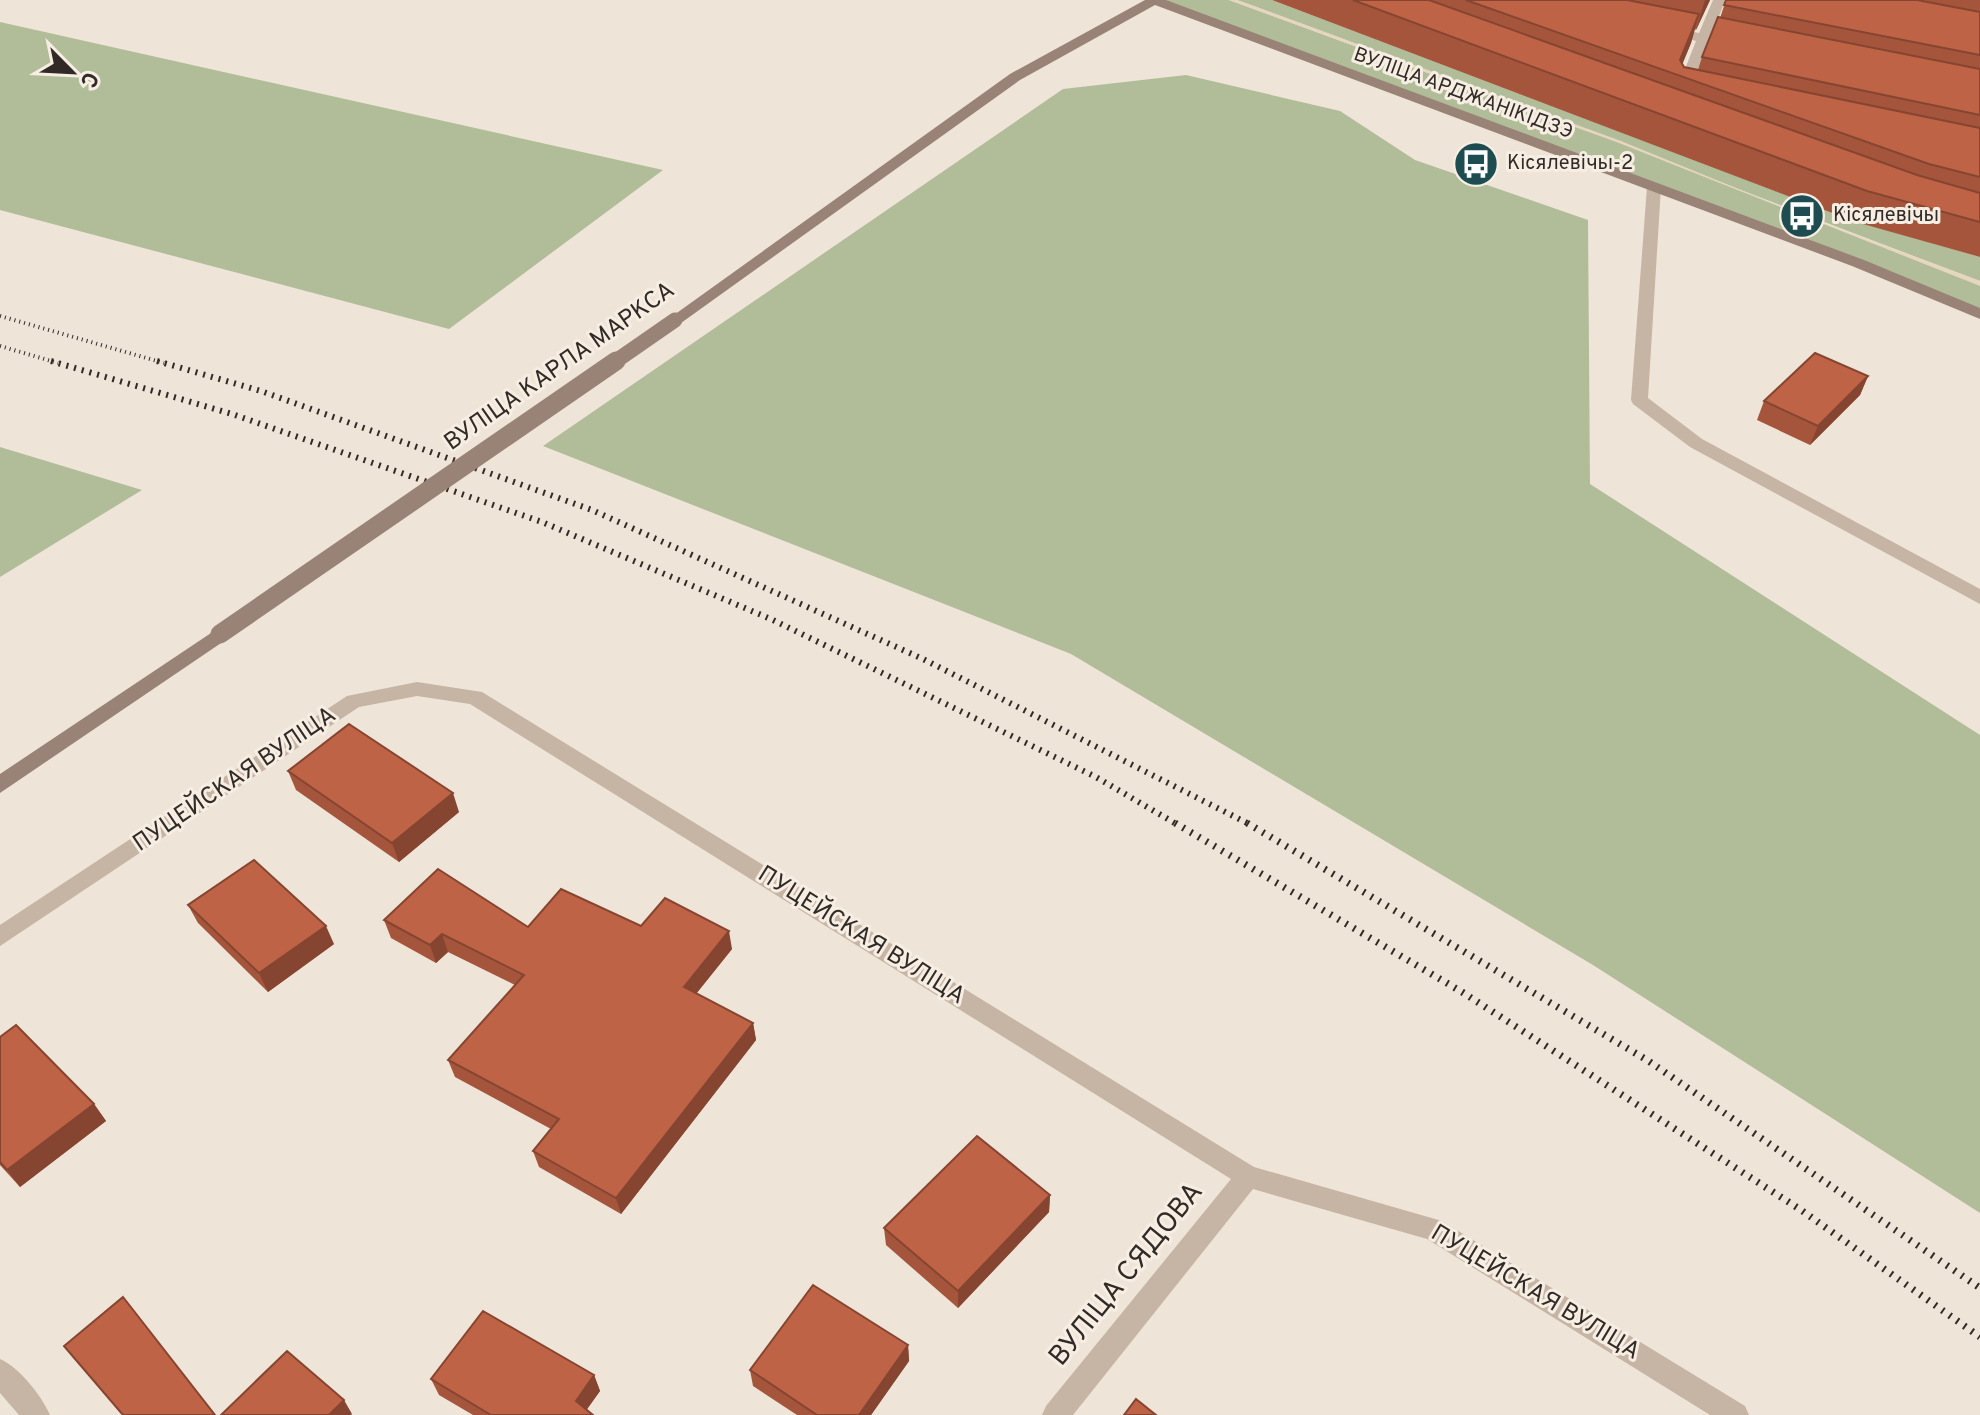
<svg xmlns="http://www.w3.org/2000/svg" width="1980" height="1415" viewBox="0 0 1980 1415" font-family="Overpass,sans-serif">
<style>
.green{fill:#b1bd99}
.plaza{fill:#e6d5bf}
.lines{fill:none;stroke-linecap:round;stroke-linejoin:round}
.lane{fill:#c6b4a5;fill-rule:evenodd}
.street{fill:#c6b4a5;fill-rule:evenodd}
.secondary{fill:#998376;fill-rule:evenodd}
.rail-far2{stroke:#322a26;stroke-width:4;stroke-dasharray:1 4;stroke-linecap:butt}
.rail-far1{stroke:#322a26;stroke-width:6;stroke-dasharray:2 6;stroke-linecap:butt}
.rail{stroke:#322a26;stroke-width:7;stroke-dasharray:2 7;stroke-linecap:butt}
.secondary-bridge-far1{stroke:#998376;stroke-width:15}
.secondary-bridge{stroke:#998376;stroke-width:19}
.wall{fill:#a4553c}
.shaded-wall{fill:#864531}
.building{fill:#bf6346;stroke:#864531;stroke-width:2}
.labels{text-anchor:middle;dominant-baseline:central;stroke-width:6;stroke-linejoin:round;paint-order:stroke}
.far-street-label{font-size:20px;fill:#322a26;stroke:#f7eee3}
.far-poi-label{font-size:20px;fill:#322a26;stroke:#f7eee3;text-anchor:start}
.street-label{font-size:24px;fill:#322a26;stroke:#f7eee3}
.near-street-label{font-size:28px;fill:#322a26;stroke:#f7eee3}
</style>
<rect width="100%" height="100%" fill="#efe4d8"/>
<!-- green -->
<path class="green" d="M 1154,0 L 1229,0 L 1619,143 L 1980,285 L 1980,314 Z
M 1237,0 L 1272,0 L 1855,221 L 1980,257 L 1980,281 C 1732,188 1486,90 1237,0 Z
M 0,22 L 663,170 L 449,329 L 0,210 Z
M 1186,75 L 1340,111 L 1415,160 L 1588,220 L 1590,484 L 1980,735 L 1980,1213 L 1593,965 L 1071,654 L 543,446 L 1063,89 Z
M 0,447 L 142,490 L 0,577 Z"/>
<!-- plaza -->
<path class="plaza" d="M 1229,0 L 1237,0 L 1621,141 L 1802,215 L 1980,281 L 1980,286 L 1619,143 Z"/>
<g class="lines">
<!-- lane -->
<path class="lane" d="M 1713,0 L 1725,0 L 1712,36 L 1743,45 L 1736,49 L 1709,43 L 1690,92 L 1678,95 L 1676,92 L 1696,41 L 1662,31 L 1669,27 L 1699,33 Z
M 1654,183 L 1661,187 L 1648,398 L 1702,439 L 1980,589 L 1980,604 L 1690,447 L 1633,404 L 1631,400 L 1647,187 Z"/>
<!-- street -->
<path class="street" d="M 417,682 L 482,692 L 1254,1167 L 1442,1221 L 1745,1406 L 1749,1415 L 1710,1415 L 1427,1239 L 1253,1189 L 1073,1415 L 1042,1415 L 1046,1406 L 1231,1179 L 470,704 L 417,696 L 359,707 L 0,946 L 0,925 L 347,696 Z
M 0,1359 C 19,1367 42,1396 50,1415 L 19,1415 L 0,1393 Z"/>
<!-- secondary -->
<path class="secondary" d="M 1145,0 L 1166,0 L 1864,260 L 1980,308 L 1980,319 L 1852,266 L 1155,5 L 1020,80 L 681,323 L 675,325 L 667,320 L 1010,74 Z
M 220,627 L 230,634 L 227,639 L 0,793 L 0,774 Z"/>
<!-- rail-far2 -->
<path class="rail-far2" d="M 0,316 L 164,363
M 0,346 L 58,363"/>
<!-- rail-far1 -->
<path class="rail-far1" d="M 51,361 L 232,414 L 542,522 L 773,620 L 1096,777 L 1178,825
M 157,361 L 261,391 L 592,510 L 923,659 L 1251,825"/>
<!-- rail -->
<path class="rail" d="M 1175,823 L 1462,992 L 1801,1210 L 1980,1337
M 1247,823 L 1647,1060 L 1980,1288"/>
<!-- secondary-bridge-far1 -->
<path class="secondary-bridge-far1" d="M 613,363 L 675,320"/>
<!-- secondary-bridge -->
<path class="secondary-bridge" d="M 220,634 L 616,361"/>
</g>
<!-- wall -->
<path class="wall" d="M 1272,0 L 1710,0 L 1696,30 L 1695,29 L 1691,43 L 1682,64 L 1684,67 L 1698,70 L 1702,57 L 1720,18 L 1726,0 L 1980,0 L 1980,257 L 1856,222 Z
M 1868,376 L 1860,395 L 1810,445 L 1757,420 L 1764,401 Z
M 288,771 L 459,812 L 399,862 L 296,790 Z
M 188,905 L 334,944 L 268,992 L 198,923 Z
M 384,920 L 528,927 L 641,926 L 732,949 L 696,994 L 753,1023 L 756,1040 L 621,1214 L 539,1167 L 533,1151 L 551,1129 L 455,1077 L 448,1060 L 515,985 L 448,952 L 436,963 L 391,938 Z
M 0,1037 L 94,1104 L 106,1121 L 20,1187 L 0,1165 Z
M 1050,1195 L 1049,1212 L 958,1308 L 886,1245 L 884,1228 Z
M 908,1345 L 909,1361 L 871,1415 L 797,1415 L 753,1386 L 750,1370 Z
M 594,1375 L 600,1391 L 586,1410 L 593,1415 L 473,1415 L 439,1395 L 431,1379 Z"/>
<!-- shaded-wall -->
<path class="shaded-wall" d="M 1705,0 L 1710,0 L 1696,30 Z
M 1699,14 L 1691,43 L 1678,75 L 1680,60 Z
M 1868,376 L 1860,395 L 1810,445 L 1818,426 Z
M 453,793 L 459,812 L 399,862 L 392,843 Z
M 326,926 L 334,944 L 268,992 L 259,973 Z
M 729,931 L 732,949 L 687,1005 L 684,987 Z
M 442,934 L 448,952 L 436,963 L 430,945 Z
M 753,1023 L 756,1040 L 621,1214 L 616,1198 Z
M 94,1104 L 106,1121 L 20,1187 L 7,1170 Z
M 1050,1195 L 1049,1212 L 958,1308 L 958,1291 Z
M 908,1345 L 909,1361 L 871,1415 L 859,1415 Z
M 594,1375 L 600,1391 L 583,1415 L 576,1401 Z
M 344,1400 L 352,1414 L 351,1415 L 329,1415 Z"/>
<!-- building -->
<path class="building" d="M 1353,0 L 1429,0 L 1917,175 L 1980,193 L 1980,222 L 1867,191 Z
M 1466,0 L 1627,0 L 1699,14 L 1680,60 L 1684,67 L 1980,128 L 1980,177 L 1929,164 Z
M 1726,0 L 1917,0 L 1980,12 L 1980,55 L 1724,5 Z
M 1718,17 L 1980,69 L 1980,115 L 1702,57 Z
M 1815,353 L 1868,376 L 1818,426 L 1764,401 Z
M 349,724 L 453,793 L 392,843 L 288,771 Z
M 254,860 L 326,926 L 259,973 L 188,905 Z
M 438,869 L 528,927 L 561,889 L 641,926 L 665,898 L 729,931 L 684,987 L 753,1023 L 616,1198 L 533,1151 L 559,1119 L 448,1060 L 524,975 L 442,934 L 430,945 L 384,920 Z
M 16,1025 L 94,1104 L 7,1170 L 0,1162 L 0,1037 Z
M 977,1136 L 1050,1195 L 958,1291 L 884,1228 Z
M 813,1285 L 908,1345 L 859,1415 L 817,1415 L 750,1370 Z
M 123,1297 L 215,1415 L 123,1415 L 64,1346 Z
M 483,1311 L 594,1375 L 576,1401 L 593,1415 L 491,1415 L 431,1379 Z
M 287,1351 L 344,1400 L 329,1415 L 221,1415 Z
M 1136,1399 L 1156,1415 L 1124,1415 Z"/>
<!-- icons -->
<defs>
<g id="bus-disc" transform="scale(2.3)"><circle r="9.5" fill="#1e4d51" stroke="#f7eee3"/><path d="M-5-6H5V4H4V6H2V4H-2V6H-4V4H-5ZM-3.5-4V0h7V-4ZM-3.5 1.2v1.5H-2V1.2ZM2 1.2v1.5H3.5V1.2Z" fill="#fff"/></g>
</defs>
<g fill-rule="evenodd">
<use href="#bus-disc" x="1476" y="164"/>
<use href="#bus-disc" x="1802" y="216"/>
</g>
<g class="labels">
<!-- far-street labels -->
<g class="far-street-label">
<text transform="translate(1463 94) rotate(20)">ВУЛІЦА АРДЖАНІКІДЗЭ</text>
</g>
<!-- far-poi labels -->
<g class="far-poi-label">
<text x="1507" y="164">Кісялевічы-2</text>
<text x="1833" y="216">Кісялевічы</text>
</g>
<!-- street labels -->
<g class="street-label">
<text transform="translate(560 367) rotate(-35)">ВУЛІЦА КАРЛА МАРКСА</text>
<text transform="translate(235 780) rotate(-34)">ПУЦЕЙСКАЯ ВУЛІЦА</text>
<text transform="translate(861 936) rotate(32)">ПУЦЕЙСКАЯ ВУЛІЦА</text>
<text transform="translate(1535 1293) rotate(31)">ПУЦЕЙСКАЯ ВУЛІЦА</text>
</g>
<!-- near-street labels -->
<g class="near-street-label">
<text transform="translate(1127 1275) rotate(-51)">ВУЛІЦА СЯДОВА</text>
</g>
</g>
<!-- north arrow -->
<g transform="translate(72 72) rotate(114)" stroke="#f7eee3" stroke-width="6" paint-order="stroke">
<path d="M0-6L14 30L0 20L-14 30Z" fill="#322a26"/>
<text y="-12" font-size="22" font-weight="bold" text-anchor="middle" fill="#322a26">С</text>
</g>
</svg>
